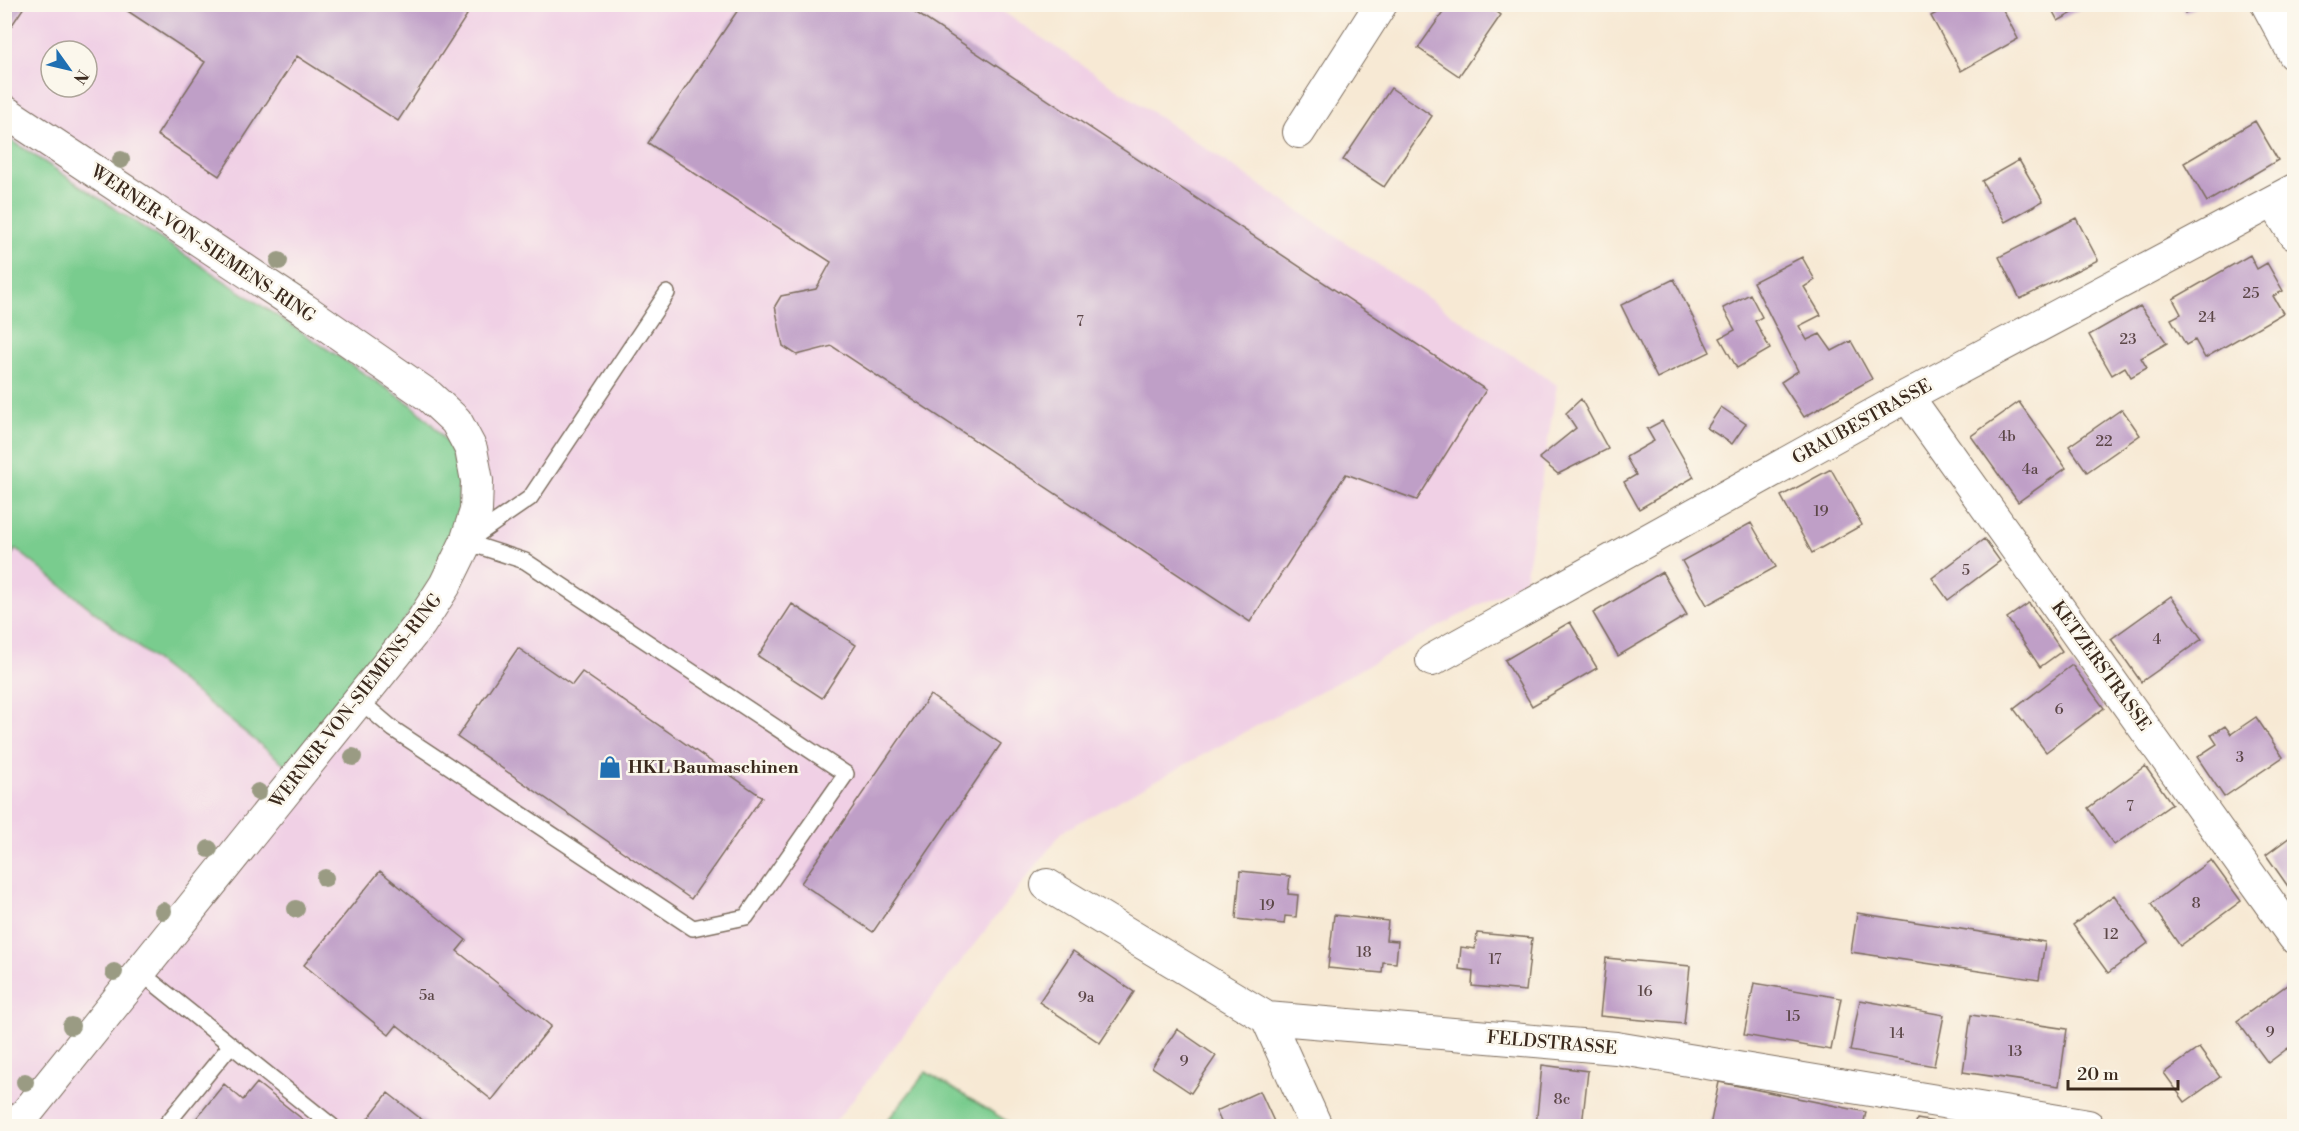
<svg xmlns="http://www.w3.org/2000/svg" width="2299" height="1131" viewBox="0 0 2299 1131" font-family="'Libre Bodoni',serif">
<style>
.built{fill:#f0d0e5;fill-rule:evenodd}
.green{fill:#79cc8e;stroke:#5a7b56;stroke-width:1.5}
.building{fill:#bf9fc7}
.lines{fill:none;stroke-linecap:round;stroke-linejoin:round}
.lane-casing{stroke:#7d6d5e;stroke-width:18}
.street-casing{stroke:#7d6d5e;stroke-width:34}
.lane{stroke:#fff;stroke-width:15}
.street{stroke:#fff;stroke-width:32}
.tree{fill:#9a9b83}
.labels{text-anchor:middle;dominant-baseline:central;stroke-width:5;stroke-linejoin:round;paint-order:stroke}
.number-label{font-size:15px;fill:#5c4748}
.street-label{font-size:18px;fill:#3b2a1e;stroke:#fbf7ec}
.poi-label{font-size:18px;font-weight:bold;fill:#3b2a1e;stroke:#fbf7ec;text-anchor:start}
</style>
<rect width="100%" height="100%" fill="#fbf7ec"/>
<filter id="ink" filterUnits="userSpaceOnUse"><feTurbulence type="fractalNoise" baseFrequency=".0167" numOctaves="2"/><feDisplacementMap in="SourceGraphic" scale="12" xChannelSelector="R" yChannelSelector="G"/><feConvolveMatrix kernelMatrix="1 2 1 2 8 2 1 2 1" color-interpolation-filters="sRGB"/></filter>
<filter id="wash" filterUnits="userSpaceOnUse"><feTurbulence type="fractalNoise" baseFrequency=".008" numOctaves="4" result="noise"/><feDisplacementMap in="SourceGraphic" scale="24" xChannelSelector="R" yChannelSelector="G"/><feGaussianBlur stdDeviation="1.35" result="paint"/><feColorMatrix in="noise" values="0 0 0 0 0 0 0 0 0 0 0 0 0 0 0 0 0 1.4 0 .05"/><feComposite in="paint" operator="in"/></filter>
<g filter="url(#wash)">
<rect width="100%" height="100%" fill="#f7e9d4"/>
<!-- built -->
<path class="built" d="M 5,5 L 993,5 L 1557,385 L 1525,580 L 1063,831 L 832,1126 L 5,1126 ZM 51,51 L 87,51 L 87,87 L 51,87 Z"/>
<!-- green -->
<path class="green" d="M 5,136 L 412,405 C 426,418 442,432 450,450 C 485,530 407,619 359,677 C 335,707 311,736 287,766 L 16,549 L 5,563 Z
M 926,1072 L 1015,1126 L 883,1126 Z"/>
<g id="blocks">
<!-- building -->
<path class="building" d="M 4,4 L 26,4 L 4,37 Z
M 117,4 L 450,4 L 467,15 L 398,121 L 297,56 L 219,176 L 157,135 L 205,62 Z
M 742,4 L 903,4 L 1486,390 L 1417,500 L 1346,474 L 1250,622 L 832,346 L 797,355 L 783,346 L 775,306 L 781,296 L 816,289 L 831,262 L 648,143 Z
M 1449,4 L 1486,4 L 1501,15 L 1459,76 L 1418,48 Z
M 1952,4 L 2000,4 L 2018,39 L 1961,71 L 1931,16 Z
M 2049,4 L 2089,4 L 2058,21 Z
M 2180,4 L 2200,4 L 2185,13 Z
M 1391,88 L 1432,116 L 1384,187 L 1343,160 Z
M 2255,121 L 2278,160 L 2207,202 L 2184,163 Z
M 2019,160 L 2043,201 L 2005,222 L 1982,181 Z
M 2076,218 L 2098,260 L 2020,299 L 1999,257 Z
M 2250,255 L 2257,269 L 2267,263 L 2283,291 L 2273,296 L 2283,313 L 2205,358 L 2195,340 L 2186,345 L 2171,319 L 2181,314 L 2173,299 Z
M 1802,257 L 1815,280 L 1804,287 L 1821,315 L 1799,326 L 1807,340 L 1820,334 L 1832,351 L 1851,341 L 1872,379 L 1804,417 L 1781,382 L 1798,371 L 1753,282 Z
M 1674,279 L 1710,352 L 1657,378 L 1621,305 Z
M 1750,294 L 1762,317 L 1755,321 L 1770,349 L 1737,368 L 1720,338 L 1735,330 L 1723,308 Z
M 2140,306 L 2167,343 L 2141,358 L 2147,368 L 2131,377 L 2125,367 L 2112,375 L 2089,335 Z
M 1581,399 L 1608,449 L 1558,474 L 1539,458 L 1576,428 L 1566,413 Z
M 2019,402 L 2066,468 L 2018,502 L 1971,436 Z
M 1721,407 L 1746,424 L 1732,444 L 1707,428 Z
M 2122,409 L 2140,435 L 2087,472 L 2069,446 Z
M 1662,421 L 1694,477 L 1639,509 L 1624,482 L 1636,475 L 1626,457 L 1654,441 L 1647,429 Z
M 1831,469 L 1862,525 L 1812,553 L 1781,496 Z
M 1751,523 L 1776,567 L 1707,605 L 1682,561 Z
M 1984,539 L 2000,561 L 1948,600 L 1932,578 Z
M 1662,572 L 1687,615 L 1618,656 L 1593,613 Z
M 2171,596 L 2202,639 L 2141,682 L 2111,639 Z
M 2029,603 L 2062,651 L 2040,667 L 2007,618 Z
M 792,604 L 856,645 L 822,698 L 758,656 Z
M 1570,622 L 1597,668 L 1532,706 L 1505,660 Z
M 518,648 L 572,685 L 582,672 L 762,797 L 691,899 L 457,737 Z
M 2072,665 L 2104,708 L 2046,752 L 2014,709 Z
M 930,695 L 1001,744 L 873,932 L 801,883 Z
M 2256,717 L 2283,757 L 2224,797 L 2197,757 L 2217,744 L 2211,735 L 2225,726 L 2231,734 Z
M 2145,766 L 2172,804 L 2114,845 L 2088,808 Z
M 2294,834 L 2294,895 L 2266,855 Z
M 2211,860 L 2241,901 L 2180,946 L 2151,904 Z
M 380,871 L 466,940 L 457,951 L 551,1026 L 492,1100 L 397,1025 L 389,1035 L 304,965 Z
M 1240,871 L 1290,876 L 1288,894 L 1298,895 L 1296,917 L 1285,916 L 1284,924 L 1236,919 Z
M 2114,895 L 2148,943 L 2108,973 L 2073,925 Z
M 1857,913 L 2045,942 L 2039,980 L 1851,952 Z
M 1334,915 L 1388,921 L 1386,940 L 1398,941 L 1396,963 L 1383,962 L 1382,973 L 1328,968 Z
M 1477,933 L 1532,938 L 1526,991 L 1472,986 L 1473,971 L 1459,969 L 1461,947 L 1475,949 Z
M 1073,951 L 1134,992 L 1100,1043 L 1039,1002 Z
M 1606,958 L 1690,966 L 1684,1024 L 1600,1016 Z
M 2294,980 L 2294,1058 L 2288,1048 L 2268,1063 L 2237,1021 Z
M 1754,983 L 1841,998 L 1831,1050 L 1744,1035 Z
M 1860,1000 L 1944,1015 L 1934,1066 L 1850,1051 Z
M 1971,1015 L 2067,1029 L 2059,1086 L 1963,1072 Z
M 1177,1029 L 1216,1056 L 1191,1093 L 1152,1067 Z
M 2199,1048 L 2220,1077 L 2185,1102 L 2164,1073 Z
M 1542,1065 L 1588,1071 L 1582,1126 L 1536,1126 Z
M 1719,1082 L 1866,1112 L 1863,1126 L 1710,1126 Z
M 257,1083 L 311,1126 L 190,1126 L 224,1084 L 243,1100 Z
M 1260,1091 L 1276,1126 L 1223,1126 L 1216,1111 Z
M 388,1093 L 430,1126 L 362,1126 Z
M 1917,1119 L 1953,1125 L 1952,1126 L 1915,1126 Z"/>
</g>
</g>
<g filter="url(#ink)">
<use href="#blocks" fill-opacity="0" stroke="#7d6d5e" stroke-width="1.5"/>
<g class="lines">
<!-- lane casing -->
<g class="lane-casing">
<path id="lane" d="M 471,539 L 530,498 L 667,293
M 359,700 L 393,729 L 693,928 L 746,917 L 846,774 L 525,561 L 466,542
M 140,972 L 332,1126
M 165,1126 L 231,1045"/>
</g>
<!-- street casing -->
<g class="street-casing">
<path id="street" d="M 2267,4 L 2294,54
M 4,111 L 305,310 L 429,396 L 456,421 L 471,449 L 477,481 L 476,511 L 466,542 L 445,585 L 420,624 L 16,1126
M 1299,132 L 1381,4
M 2274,202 L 2294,234
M 1907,396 L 2294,937
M 1432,660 L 1907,396 L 2294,190
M 1047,885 L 1267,1018 L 1616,1048 L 2088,1126
M 1267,1018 L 1316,1126"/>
</g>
<!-- lane -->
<use href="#lane" class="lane"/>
<!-- street -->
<use href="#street" class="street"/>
</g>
<!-- trees -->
<g class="tree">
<circle cx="121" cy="160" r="9"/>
<circle cx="279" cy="261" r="9"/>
<circle cx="353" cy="757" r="9"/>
<circle cx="258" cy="792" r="9"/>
<circle cx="209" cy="849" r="9"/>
<circle cx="325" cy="878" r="9"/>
<circle cx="296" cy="909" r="9"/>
<circle cx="163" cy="911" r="9"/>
<circle cx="114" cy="972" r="9"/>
<circle cx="71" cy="1026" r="9"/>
<circle cx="25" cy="1082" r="9"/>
</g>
</g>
<!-- icons -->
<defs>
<g id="shop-bare" transform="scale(1.8)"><path d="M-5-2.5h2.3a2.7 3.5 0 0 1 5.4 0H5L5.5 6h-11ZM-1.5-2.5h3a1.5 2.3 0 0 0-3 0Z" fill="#1f6fb2" stroke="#fbf7ec" stroke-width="2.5" paint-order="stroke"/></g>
</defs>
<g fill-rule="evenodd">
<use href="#shop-bare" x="610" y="767"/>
</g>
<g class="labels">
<!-- number labels -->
<g class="number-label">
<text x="2251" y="293">25</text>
<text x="2207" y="317">24</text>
<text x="1080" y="321">7</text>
<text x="2128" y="339">23</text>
<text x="2007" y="436">4b</text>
<text x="2104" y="441">22</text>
<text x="2030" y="469">4a</text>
<text x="1821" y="511">19</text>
<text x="1966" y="570">5</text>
<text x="2157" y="639">4</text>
<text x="2059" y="709">6</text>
<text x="2240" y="757">3</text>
<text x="2130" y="806">7</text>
<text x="2196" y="903">8</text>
<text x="1267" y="905">19</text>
<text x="2111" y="934">12</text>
<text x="1364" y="952">18</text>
<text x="1495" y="959">17</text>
<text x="1645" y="991">16</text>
<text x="427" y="995">5a</text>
<text x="1086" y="997">9a</text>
<text x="1793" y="1016">15</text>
<text x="2270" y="1032">9</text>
<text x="1897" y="1033">14</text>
<text x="2015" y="1051">13</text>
<text x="1184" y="1061">9</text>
<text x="1562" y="1099">8c</text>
</g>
<!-- street labels -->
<g class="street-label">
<text transform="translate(203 244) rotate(34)">WERNER-VON-SIEMENS-RING</text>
<text transform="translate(1862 422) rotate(-29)">GRAUBESTRASSE</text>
<text transform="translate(2101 666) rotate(54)">KETZERSTRASSE</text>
<text transform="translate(356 701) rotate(-52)">WERNER-VON-SIEMENS-RING</text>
<text transform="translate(1552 1043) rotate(5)">FELDSTRASSE</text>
</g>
<!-- poi labels -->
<g class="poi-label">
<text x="628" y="767">HKL Baumaschinen</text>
</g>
</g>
<!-- margin -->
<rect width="2299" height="1131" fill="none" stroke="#fbf7ec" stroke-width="24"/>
<!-- north arrow -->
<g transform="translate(69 69) rotate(124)"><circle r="28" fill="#fbf7ec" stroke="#aea59a" stroke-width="1.5"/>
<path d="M0-4.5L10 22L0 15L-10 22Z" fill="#1f6fb2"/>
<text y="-9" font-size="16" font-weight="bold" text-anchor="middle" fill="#3b2a1e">N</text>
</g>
<!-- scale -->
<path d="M2068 1080v9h110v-9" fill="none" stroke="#3b2a1e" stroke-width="3"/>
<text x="2077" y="1080" font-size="18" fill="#3b2a1e" stroke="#fbf7ec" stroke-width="4.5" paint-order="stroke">20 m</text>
</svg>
